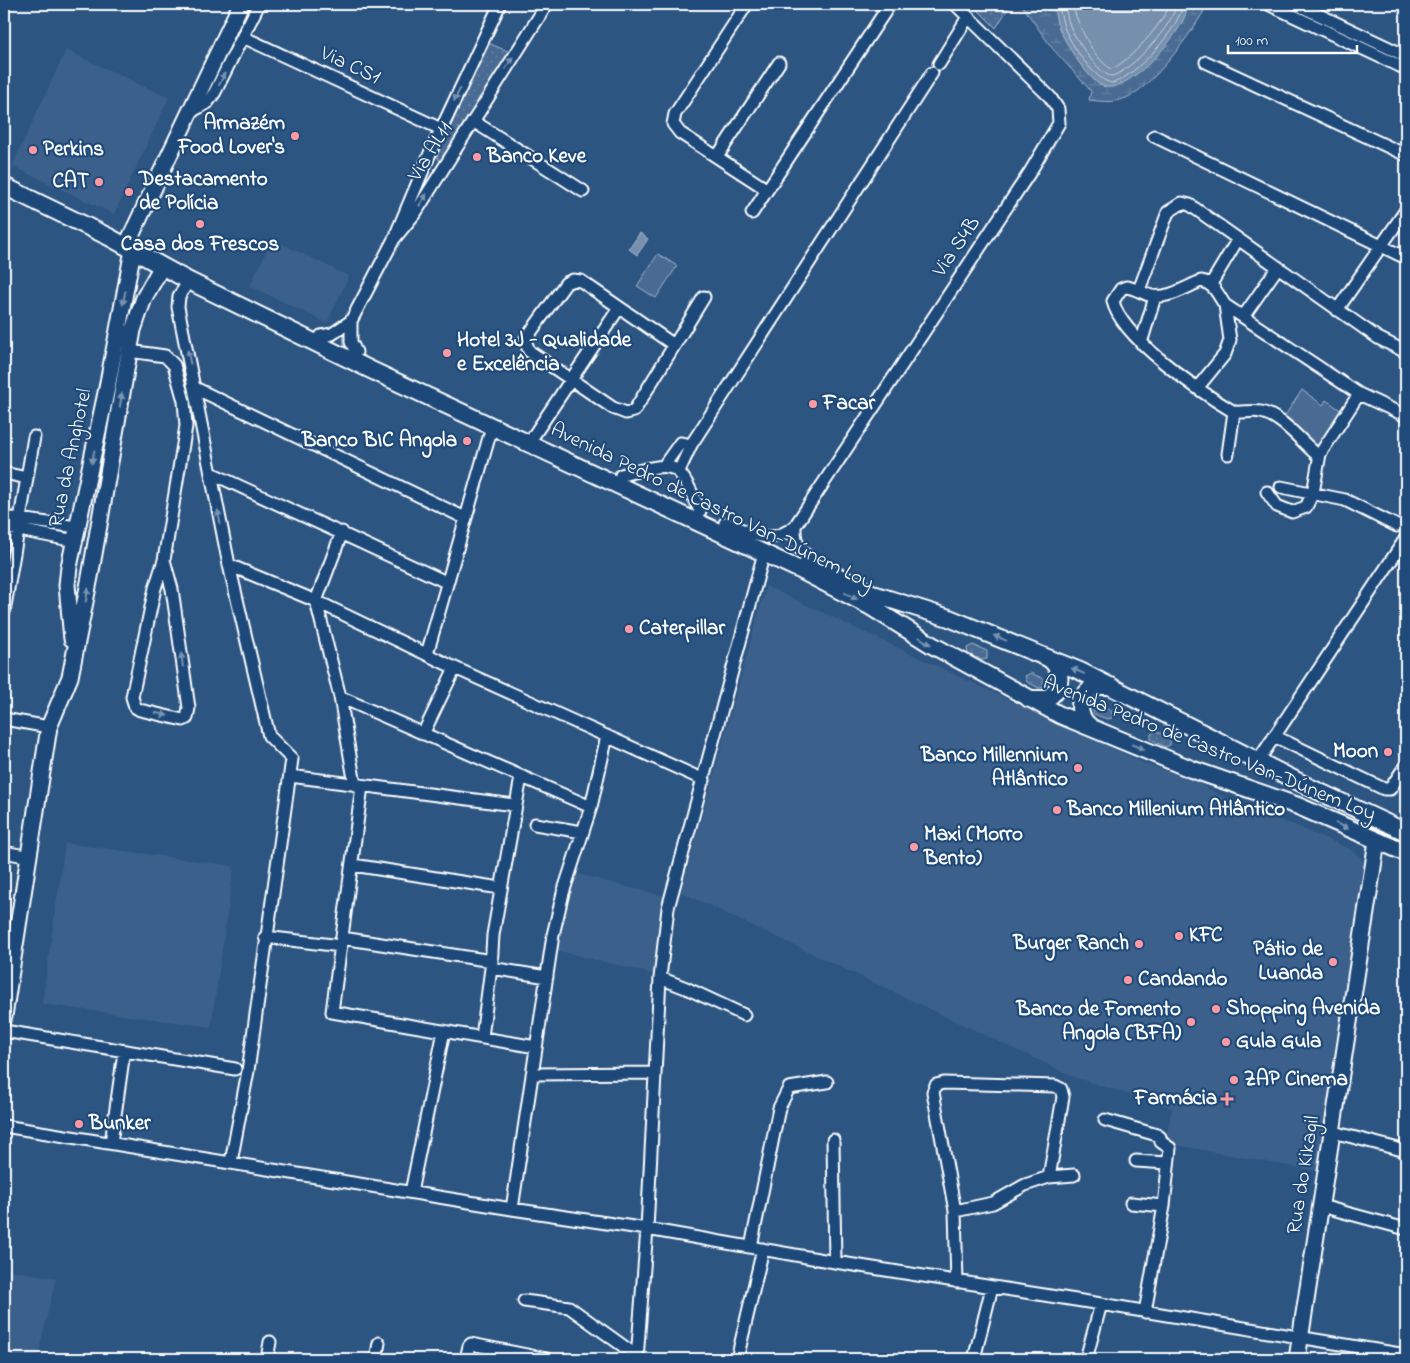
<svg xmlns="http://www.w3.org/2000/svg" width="1410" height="1363" viewBox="0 0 1410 1363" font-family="'Indie Flower',sans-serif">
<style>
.built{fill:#3b618b}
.green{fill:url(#green-dots);stroke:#a4b5c8}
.wetland{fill:url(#wetland-marsh);stroke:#a4b5c8}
.pitch{fill:#486b92;stroke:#a4b5c8}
.water{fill:#748fad;stroke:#acbcce}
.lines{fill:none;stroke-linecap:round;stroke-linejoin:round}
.shore{stroke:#c7d2de;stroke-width:1}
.minor-casing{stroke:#fff;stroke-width:15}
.major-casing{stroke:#fff;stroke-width:19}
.highway-casing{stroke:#fff;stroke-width:20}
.minor{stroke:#1f4a7a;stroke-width:11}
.major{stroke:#1f4a7a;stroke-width:15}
.highway{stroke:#1f4a7a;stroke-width:16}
.oneway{fill:#7992af}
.poi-dot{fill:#ff9aa2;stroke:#1f4a7a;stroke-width:2}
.labels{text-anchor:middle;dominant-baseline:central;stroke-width:4.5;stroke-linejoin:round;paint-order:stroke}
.street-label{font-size:21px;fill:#fff;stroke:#1f4a7a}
.poi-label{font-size:21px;font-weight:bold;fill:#fff;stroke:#1f4a7a;text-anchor:start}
</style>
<defs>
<pattern id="green-dots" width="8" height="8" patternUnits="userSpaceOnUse" patternTransform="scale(1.25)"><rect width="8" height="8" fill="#486b92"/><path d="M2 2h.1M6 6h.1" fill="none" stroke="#6381a2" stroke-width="1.8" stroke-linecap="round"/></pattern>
<pattern id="wetland-marsh" width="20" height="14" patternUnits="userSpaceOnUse" patternTransform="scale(1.25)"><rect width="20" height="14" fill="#486b92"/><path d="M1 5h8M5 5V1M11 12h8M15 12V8" fill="none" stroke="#6381a2"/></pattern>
</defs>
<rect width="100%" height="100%" fill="#2c5582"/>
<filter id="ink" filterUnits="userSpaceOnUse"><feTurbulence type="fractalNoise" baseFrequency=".02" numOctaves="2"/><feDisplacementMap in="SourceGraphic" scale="10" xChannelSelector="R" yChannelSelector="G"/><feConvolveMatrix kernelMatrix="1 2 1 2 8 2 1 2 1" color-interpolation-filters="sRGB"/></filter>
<g filter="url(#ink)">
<!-- built -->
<path class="built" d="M 66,50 L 169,98 L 114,214 L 12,166 Z
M 272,239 L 349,276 L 327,323 L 250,286 Z
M 766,586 L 1148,765 L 1191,779 L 1236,804 L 1294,825 L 1348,848 L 1361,857 L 1367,871 L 1326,1173 L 1165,1143 L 1172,1108 L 1074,1077 L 681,892 Z
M 65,843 L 234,866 L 211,1027 L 42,1004 Z
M 574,873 L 663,896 L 653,974 L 556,950 L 558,931 Z
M 4,1269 L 56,1278 L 37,1359 L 4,1359 Z"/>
<!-- green -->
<path class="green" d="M 972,4 L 1009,4 L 1010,5 L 996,28 Z
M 488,43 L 510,52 L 443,159 L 439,160 L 437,156 Z
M 973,645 L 987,651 L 987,659 L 982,660 L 968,654 L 967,648 Z
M 1031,673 L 1044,679 L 1044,687 L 1039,688 L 1027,682 L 1025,676 Z
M 1098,704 L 1112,710 L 1112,718 L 1107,719 L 1094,714 L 1092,707 Z
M 1156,731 L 1170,738 L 1170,745 L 1165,747 L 1151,739 L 1151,734 Z"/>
<!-- wetland -->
<path class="wetland" d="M 1021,4 L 1047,4 L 1047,10 L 1054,10 L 1060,31 L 1188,7 L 1187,4 L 1208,4 C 1194,30 1149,94 1120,100 C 1110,103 1100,101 1089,100 L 1091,91 L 1052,48 Z"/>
<!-- pitch -->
<path class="pitch" d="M 658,254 L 677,266 L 656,298 L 637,286 Z
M 1302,390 L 1323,405 L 1326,400 L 1345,413 L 1320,451 L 1280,423 Z"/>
<!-- water -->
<path class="water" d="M 1047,4 L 1187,4 C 1191,26 1130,92 1106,87 C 1091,85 1067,46 1061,32 C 1057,25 1056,17 1054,10 L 1047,10 Z
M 640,233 L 648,239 L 637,255 L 629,249 Z"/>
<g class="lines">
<!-- shore -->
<path class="shore" d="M 1052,4 L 1059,8 C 1061,14 1062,21 1064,27 C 1070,43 1095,82 1113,83 C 1134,77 1183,26 1182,4
M 1063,4 C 1067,11 1067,19 1070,26 C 1075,38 1099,76 1112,76 C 1130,72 1176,23 1176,4
M 1072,4 C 1078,24 1092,57 1111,69 C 1126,65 1168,19 1169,4"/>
<!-- minor casing -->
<g class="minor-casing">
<path id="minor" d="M 747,4 L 675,114 L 673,124 L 680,133 L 766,189
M 1268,4 L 1406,69
M 1296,4 L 1406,56
M 243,37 L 441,129
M 1206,62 L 1406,155
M 939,64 L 968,17
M 189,113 L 207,103 L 215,92 L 259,4
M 473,121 L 583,191
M 1154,136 L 1406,258
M 717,157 L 779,63
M 752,213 L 890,4
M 397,232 L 431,151 L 500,4
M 189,281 L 179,296 L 178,307 L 229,565 L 269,736 L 292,759 L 248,1071 L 231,1162
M 1211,284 L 1238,239
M 1139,290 L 1168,212 L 1182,203 L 1190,205 L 1378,338 L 1406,352
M 1337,310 L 1406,210
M 1243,317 L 1278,267
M 351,321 L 351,342 L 356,352
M 321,336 L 332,334 L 351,321 L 394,239 L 416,212 L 547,4
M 1141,343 L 1155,297
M 674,345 L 581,281 L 573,280 L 566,283 L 525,340 L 529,351 L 613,408 L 626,413 L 634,411 L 704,297
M 129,351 L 165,356 L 174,365 L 184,401 L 186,426 L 164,560 L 155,588 L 132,697 L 135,707 L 140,710 L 183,720 L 187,718 L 189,708 L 172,589 L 164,560
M 1198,387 L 1225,354 L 1230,340 L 1225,305
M 195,388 L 465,518
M 534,435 L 619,308
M 1228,454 L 1234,412
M 1320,454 L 1315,453 C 1300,440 1281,416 1261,412 C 1252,410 1243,413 1234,412 C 1202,393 1120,337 1113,301 L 1121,289 L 1126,287 C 1136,288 1143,294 1152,296 C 1168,299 1186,287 1201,281 C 1214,283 1218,295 1225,305 L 1359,394 L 1406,416
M 665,464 L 680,443 L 691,445
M 679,471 L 691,445 L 932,73
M 4,473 L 27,478
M 211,473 L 446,582
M 621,475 C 676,462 676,457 700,511
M 1281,487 L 1345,500 L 1397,526
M 1267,492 L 1277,506 L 1292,512 L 1306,507 L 1313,493 L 1320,454 L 1359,394
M 4,517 L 77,527
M 725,523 C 752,533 769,547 795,526 L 1030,172 L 1059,123 L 1058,109 L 1050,97 L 955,4
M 795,526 C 794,544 801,553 816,563
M 4,527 L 75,541
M 342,532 L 316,601 L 340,697 L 355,785
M 229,565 L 316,601 L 455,668 L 704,780
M 4,612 L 34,437
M 427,654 L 492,427
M 340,697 L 591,807
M 4,719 L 49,727
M 423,734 L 455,668
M 1274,736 L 1384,789 L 1390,789 L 1406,765
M 1258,761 L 1406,538
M 290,776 L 514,805
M 362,786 L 332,1012 L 536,1047
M 535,824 L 582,832
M 4,852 L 30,857
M 353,865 L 500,888
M 265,937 L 341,946
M 342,938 L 492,961
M 491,968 L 547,977
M 660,978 L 686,988 L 744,1015
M 4,1031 L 235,1069
M 482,1037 L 491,968 L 493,935 L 521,777
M 532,1074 L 655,1073
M 1105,1120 L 1157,1135 L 1160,1137 L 1161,1142 L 1170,1148 L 1164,1206 L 1145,1312
M 4,1126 L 512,1209 L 647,1229 L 835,1262 L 1101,1304 L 1406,1355
M 1333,1132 L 1406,1151
M 833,1140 L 835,1262
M 111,1143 L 124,1052
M 1136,1161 L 1167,1163
M 411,1192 L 444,1031
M 1131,1203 L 1164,1206
M 1321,1206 L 1406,1229
M 512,1209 L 553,935 L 563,893 L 591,807 L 607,736
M 955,1211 L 993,1203 L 1025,1185 L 1049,1177 L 1074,1175
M 751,1247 L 779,1108 L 789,1088 L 827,1082
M 957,1282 L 955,1211 L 933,1092 L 936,1085 L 944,1083 L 1055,1086 L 1061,1089 L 1063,1097 L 1049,1177
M 524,1301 L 569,1307 L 637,1356
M 267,1359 L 270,1342
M 376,1359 L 379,1343
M 466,1359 L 469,1346 L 471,1344 L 547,1359
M 637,1359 L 647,1229 L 660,978 L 668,908 L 764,553
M 737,1359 L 763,1249
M 974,1359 L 992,1287
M 1086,1359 L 1101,1304"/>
</g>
<!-- major casing -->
<g class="major-casing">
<path id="major" d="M 130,238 L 241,4
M 72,639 L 67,585 L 69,567 L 107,388 L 133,250
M 4,1016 L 49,727 L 70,677 L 90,577 L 133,330 L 144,298 L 162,266
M 1297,1359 L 1377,841"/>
</g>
<!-- highway casing -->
<g class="highway-casing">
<path id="highway" d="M 4,186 L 109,237 L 189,281 L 371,370 L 800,570 L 871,607 L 932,645 L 1060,715 L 1191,769 L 1298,806 L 1406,853
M 808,562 L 876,595 L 949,618 L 1080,671 L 1307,786 L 1406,832
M 1029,699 L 1046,699 C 1063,690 1064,669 1048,658
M 1092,728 C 1082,721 1078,712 1081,699 L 1093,686 L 1111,686"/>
</g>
<!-- minor -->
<use href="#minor" class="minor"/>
<!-- major -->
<use href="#major" class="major"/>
<!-- highway -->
<use href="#highway" class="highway"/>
</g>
<!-- one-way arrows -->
<defs><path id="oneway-solid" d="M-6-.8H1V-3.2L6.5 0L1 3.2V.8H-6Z" transform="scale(1.25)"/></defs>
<g class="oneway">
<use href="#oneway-solid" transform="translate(509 63) rotate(-58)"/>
<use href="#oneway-solid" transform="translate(222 79) rotate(-64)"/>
<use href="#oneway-solid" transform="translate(457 95) rotate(115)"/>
<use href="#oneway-solid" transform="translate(423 200) rotate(-58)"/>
<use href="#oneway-solid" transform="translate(124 298) rotate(101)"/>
<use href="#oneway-solid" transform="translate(189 357) rotate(-102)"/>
<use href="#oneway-solid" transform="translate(121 400) rotate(-80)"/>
<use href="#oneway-solid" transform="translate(93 457) rotate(102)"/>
<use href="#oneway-solid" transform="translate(219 517) rotate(-101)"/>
<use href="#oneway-solid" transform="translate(87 595) rotate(-79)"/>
<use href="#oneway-solid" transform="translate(851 596) rotate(27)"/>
<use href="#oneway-solid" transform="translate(1000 638) rotate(-158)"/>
<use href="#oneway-solid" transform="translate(925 641) rotate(32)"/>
<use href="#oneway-solid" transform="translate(182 660) rotate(-98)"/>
<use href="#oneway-solid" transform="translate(1078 671) rotate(-156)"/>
<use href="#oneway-solid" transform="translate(161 714) rotate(14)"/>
<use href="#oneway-solid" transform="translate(1138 747) rotate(23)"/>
<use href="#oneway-solid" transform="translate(1342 826) rotate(24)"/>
</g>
</g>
<!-- markers -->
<g class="poi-dot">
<circle cx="295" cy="136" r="5"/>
<circle cx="33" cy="150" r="5"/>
<circle cx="477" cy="157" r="5"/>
<circle cx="99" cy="182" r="5"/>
<circle cx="129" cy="192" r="5"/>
<circle cx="200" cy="224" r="5"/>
<circle cx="447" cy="353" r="5"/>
<circle cx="813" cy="404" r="5"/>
<circle cx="467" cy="441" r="5"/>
<circle cx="629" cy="629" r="5"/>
<circle cx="1388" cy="752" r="5"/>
<circle cx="1078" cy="768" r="5"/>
<circle cx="1057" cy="810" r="5"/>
<circle cx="914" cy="847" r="5"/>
<circle cx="1179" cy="936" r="5"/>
<circle cx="1139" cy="944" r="5"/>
<circle cx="1333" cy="962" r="5"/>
<circle cx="1128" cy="980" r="5"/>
<circle cx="1216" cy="1009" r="5"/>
<circle cx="1191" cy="1022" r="5"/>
<circle cx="1226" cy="1042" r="5"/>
<circle cx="1234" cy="1080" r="5"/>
<path d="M1224.5 1091.5h5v5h5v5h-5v5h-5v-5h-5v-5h5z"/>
<circle cx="79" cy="1124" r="5"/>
</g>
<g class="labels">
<!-- street labels -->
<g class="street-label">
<text transform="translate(350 66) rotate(25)">Via CS1</text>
<text transform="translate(431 152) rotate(-58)">Via AL11</text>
<text transform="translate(957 247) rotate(-56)">Via S4B</text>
<text transform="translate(71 458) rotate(-78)">Rua da Anghotel</text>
<text transform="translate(712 507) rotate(26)">Avenida Pedro de Castro Van-Dúnem Loy</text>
<text transform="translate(1209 749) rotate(22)">Avenida Pedro de Castro Van-Dúnem Loy</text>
<text transform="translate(1304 1175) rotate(-81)">Rua do Kikagil</text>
</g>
<!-- poi labels -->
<g class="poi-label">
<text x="285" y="124" text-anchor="end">Armazém<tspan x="285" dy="24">Food Lover's</tspan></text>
<text x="43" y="150">Perkins</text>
<text x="487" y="157">Banco Keve</text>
<text x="139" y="180">Destacamento<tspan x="139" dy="24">de Polícia</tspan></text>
<text x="89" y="182" text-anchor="end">CAT</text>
<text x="200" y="245" text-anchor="middle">Casa dos Frescos</text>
<text x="457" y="341">Hotel 3J - Qualidade<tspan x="457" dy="24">e Excelência</tspan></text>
<text x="823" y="404">Facar</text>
<text x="457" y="441" text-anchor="end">Banco BIC Angola</text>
<text x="639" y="629">Caterpillar</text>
<text x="1378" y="752" text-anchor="end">Moon</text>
<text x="1068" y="756" text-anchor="end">Banco Millennium<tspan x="1068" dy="24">Atlântico</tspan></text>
<text x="1067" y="810">Banco Millenium Atlântico</text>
<text x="924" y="835">Maxi (Morro<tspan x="924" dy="24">Bento)</tspan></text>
<text x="1189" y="936">KFC</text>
<text x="1129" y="944" text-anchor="end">Burger Ranch</text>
<text x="1323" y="950" text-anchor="end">Pátio de<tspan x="1323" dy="24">Luanda</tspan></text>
<text x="1138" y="980">Candando</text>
<text x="1226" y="1009">Shopping Avenida</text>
<text x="1181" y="1010" text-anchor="end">Banco de Fomento<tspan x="1181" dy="24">Angola (BFA)</tspan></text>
<text x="1236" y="1042">Gula Gula</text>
<text x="1244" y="1080">ZAP Cinema</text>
<text x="1217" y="1099" text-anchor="end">Farmácia</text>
<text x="89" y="1124">Bunker</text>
</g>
</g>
<!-- margin -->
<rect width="1410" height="1363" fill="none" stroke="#1f4a7a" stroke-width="20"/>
<rect x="10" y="10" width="1390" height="1343" fill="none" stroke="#fff" stroke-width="2" filter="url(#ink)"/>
<!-- scale -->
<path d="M1228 45v8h129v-8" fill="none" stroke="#ffffff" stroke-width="2.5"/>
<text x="1235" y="45" font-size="15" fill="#ffffff" stroke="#1f4a7a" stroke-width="4" paint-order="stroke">100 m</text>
</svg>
